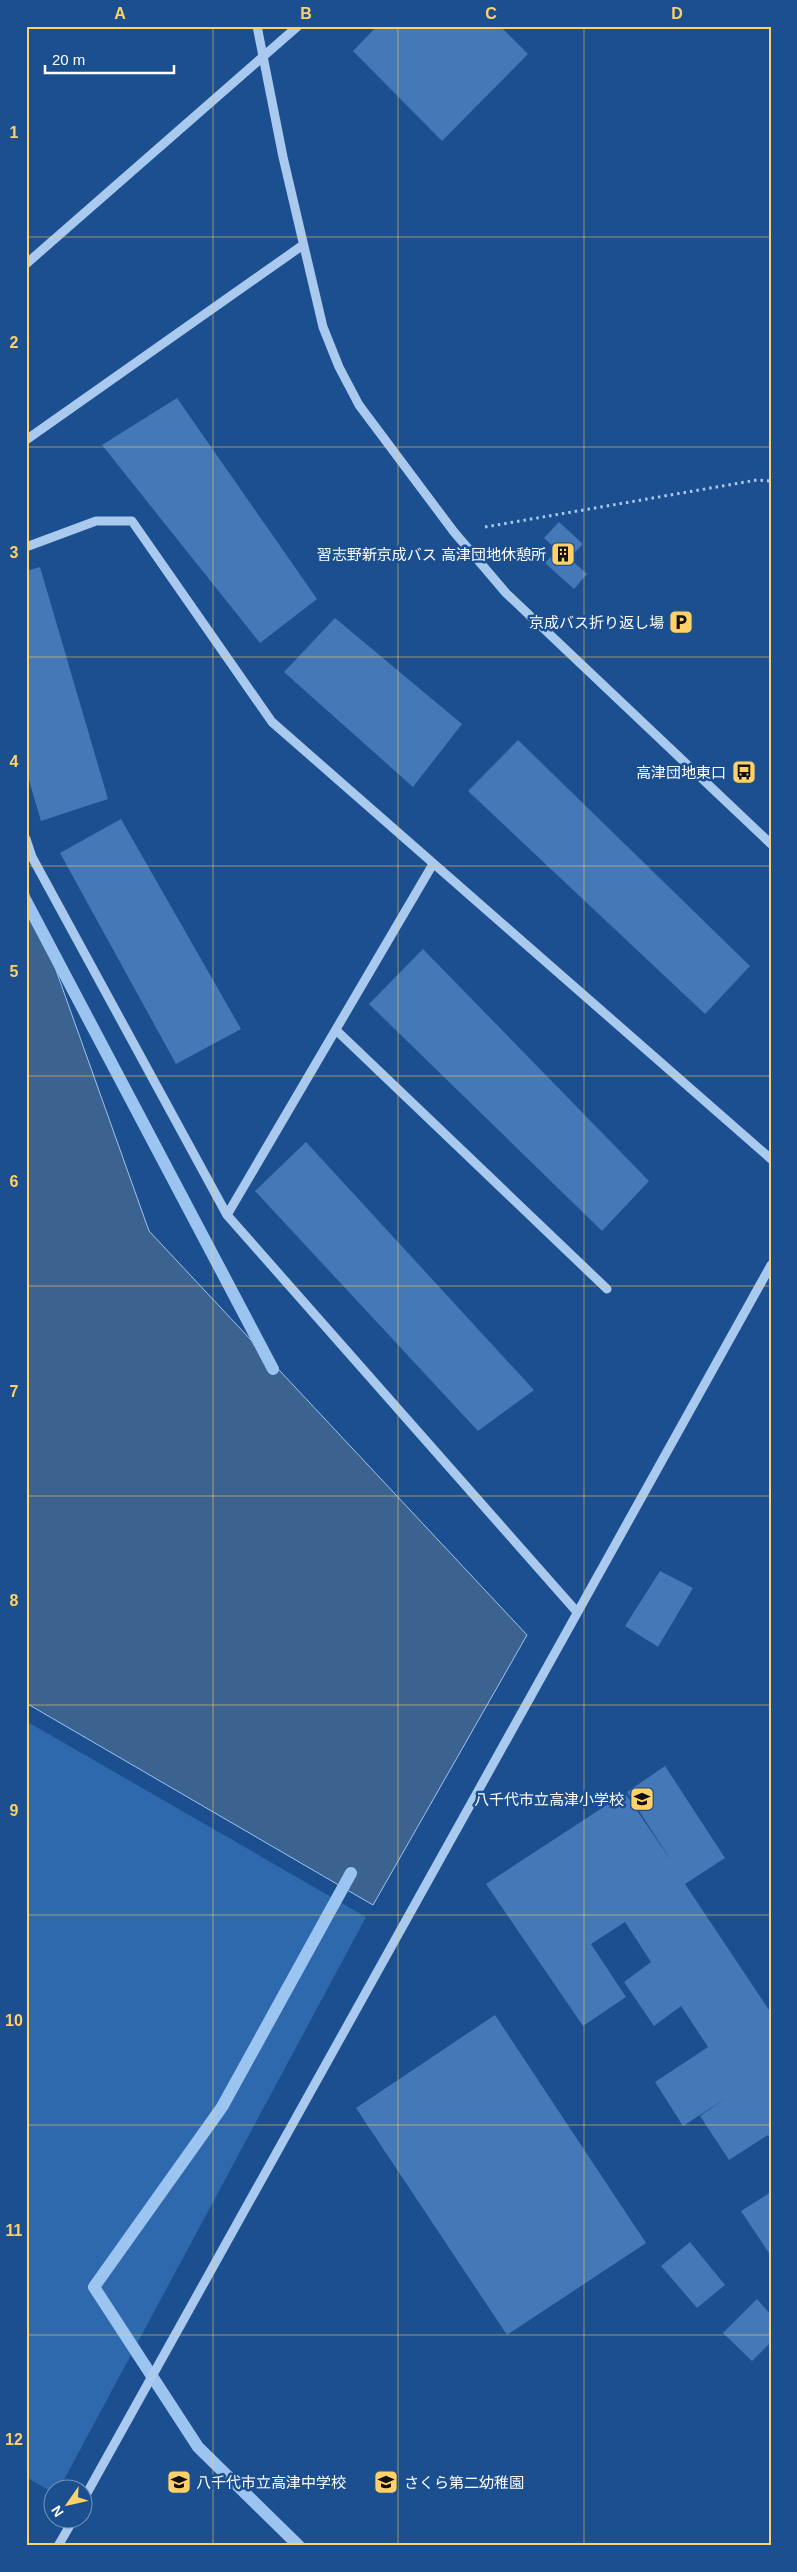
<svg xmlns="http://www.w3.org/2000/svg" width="797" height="2572" viewBox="0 0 797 2572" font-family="Arial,'Noto Sans JP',sans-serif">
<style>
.green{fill:#2e69ad}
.water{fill:#3c6290;stroke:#9cc4f0}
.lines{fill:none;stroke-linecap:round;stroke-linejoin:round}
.stream{stroke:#9cc4f0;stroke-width:12}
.building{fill:#4478b7}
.path{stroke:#a9c9ee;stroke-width:3;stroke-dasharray:2.5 4;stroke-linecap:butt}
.minor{stroke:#a9c9ee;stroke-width:9}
.grid{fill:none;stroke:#ffd166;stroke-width:1;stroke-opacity:0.55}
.labels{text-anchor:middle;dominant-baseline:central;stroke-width:5;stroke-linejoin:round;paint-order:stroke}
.poi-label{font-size:15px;fill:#fff;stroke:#1b4f8f;text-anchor:end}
.neatline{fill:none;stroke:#ffd166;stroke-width:2}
.grid-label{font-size:16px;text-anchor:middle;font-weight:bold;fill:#ffd166}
</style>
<rect width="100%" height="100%" fill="#1b4f8f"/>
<!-- green -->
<path class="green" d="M 26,1721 L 366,1917 L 59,2489 L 52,2490 L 52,2492 L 26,2477 Z"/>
<!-- water -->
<path class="water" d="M 26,886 L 149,1231 L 527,1635 L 373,1905 L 26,1703 Z"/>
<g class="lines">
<!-- stream -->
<path class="stream" d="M 26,901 L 273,1369
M 299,2546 L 198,2447 L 94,2287 L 222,2107 L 351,1873"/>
</g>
<!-- building -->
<path class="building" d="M 377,26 L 500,26 L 528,54 L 442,141 L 353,51 Z
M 177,398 L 317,599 L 260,643 L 102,445 Z
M 559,522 L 583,544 L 569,558 L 587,574 L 574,589 L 545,563 L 557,550 L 544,538 Z
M 40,567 L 108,799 L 41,821 L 26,770 L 26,571 Z
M 335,618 L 462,724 L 413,787 L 284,672 Z
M 518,740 L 750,966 L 705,1014 L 468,791 Z
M 121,819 L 241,1029 L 176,1064 L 60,853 Z
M 423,949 L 649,1181 L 602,1231 L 369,1004 Z
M 306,1142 L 534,1390 L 478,1431 L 255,1191 Z
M 660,1571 L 693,1588 L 658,1647 L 625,1626 Z
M 665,1766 L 725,1858 L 685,1884 L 771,2013 L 771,2140 L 768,2135 L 729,2160 L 700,2116 L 726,2098 L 683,2126 L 655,2082 L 708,2047 L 681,2006 L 654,2026 L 624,1982 L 651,1962 L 625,1922 L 591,1944 L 626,1997 L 583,2026 L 486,1884 L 625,1793 L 672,1862 L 627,1792 Z
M 495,2015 L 646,2243 L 507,2335 L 356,2108 Z
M 771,2192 L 771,2256 L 741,2211 Z
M 690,2242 L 725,2285 L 697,2308 L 661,2266 Z
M 757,2299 L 771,2315 L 771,2342 L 752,2361 L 723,2333 Z"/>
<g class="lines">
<!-- path -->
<path class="path" d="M 485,527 L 757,480 L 771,481"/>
<!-- minor -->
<path class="minor" d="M 257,26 L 283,157 L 323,327 L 339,367 L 359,405 L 454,532 L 506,593 L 771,844
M 26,264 L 298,26
M 26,440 L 303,245
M 26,547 L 96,521 L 132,521 L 272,722 L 771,1159
M 26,839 L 32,857 L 227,1215 L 577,1612
M 336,1030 L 607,1289
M 227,1215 L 433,864
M 82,2502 L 771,1265
M 58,2546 L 73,2520"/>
</g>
<!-- grid -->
<path class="grid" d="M 213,26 L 213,2546M 398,26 L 398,2546M 584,26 L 584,2546M 26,237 L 771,237M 26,447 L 771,447M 26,657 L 771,657M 26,866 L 771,866M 26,1076 L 771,1076M 26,1286 L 771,1286M 26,1496 L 771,1496M 26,1705 L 771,1705M 26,1915 L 771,1915M 26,2125 L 771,2125M 26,2335 L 771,2335"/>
<!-- icons -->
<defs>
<g id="building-square" transform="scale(1.25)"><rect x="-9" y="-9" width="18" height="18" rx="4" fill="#ffd166" stroke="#1b4f8f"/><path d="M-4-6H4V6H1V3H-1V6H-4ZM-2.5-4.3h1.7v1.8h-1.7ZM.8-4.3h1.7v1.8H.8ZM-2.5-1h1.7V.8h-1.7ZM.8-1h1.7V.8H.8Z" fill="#111"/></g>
<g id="parking-square" transform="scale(1.25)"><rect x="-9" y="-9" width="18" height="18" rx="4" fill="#ffd166" stroke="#1b4f8f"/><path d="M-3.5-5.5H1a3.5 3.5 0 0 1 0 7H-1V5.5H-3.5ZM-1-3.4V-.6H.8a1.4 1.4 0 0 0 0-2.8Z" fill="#111"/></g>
<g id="bus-square" transform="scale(1.25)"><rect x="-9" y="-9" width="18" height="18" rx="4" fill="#ffd166" stroke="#1b4f8f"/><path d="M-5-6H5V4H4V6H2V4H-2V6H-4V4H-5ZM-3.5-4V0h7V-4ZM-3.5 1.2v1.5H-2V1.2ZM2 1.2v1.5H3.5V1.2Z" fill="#111"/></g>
<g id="school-square" transform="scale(1.25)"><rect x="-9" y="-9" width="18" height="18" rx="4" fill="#ffd166" stroke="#1b4f8f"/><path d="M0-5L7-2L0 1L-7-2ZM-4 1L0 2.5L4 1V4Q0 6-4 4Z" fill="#111"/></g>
</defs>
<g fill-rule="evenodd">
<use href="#building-square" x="563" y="554"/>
<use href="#parking-square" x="681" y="622"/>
<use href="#bus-square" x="744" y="772"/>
<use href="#school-square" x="642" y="1799"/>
<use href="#school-square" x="179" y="2482"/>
<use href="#school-square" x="386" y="2482"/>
</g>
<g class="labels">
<!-- poi labels -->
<g class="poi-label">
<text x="546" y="554">習志野新京成バス 高津団地休憩所</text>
<text x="664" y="622">京成バス折り返し場</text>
<text x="726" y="772">高津団地東口</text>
<text x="624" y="1799">八千代市立高津小学校</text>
<text x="196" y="2482" text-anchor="start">八千代市立高津中学校</text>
<text x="404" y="2482" text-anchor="start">さくら第二幼稚園</text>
</g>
</g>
<!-- border -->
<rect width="797" height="2572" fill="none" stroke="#1b4f8f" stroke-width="55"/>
<!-- north arrow -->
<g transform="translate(68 2504) rotate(236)"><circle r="24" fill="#1b4f8f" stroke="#7695bc"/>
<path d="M0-4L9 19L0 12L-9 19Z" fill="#ffd166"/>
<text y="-8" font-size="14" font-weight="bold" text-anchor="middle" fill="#ffffff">N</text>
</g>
<!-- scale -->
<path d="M45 65v8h129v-8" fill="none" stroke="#ffffff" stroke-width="2.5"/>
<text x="52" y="65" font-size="15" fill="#ffffff" stroke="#1b4f8f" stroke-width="4" paint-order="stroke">20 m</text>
<rect x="28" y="28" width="742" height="2516" class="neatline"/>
<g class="grid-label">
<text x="120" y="19">A</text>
<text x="306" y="19">B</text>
<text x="491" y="19">C</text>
<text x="677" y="19">D</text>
<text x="14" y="138">1</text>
<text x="14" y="348">2</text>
<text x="14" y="558">3</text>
<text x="14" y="767">4</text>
<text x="14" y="977">5</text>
<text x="14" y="1187">6</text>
<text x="14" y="1397">7</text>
<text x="14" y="1606">8</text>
<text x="14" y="1816">9</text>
<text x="14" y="2026">10</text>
<text x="14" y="2236">11</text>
<text x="14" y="2445">12</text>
</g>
</svg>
